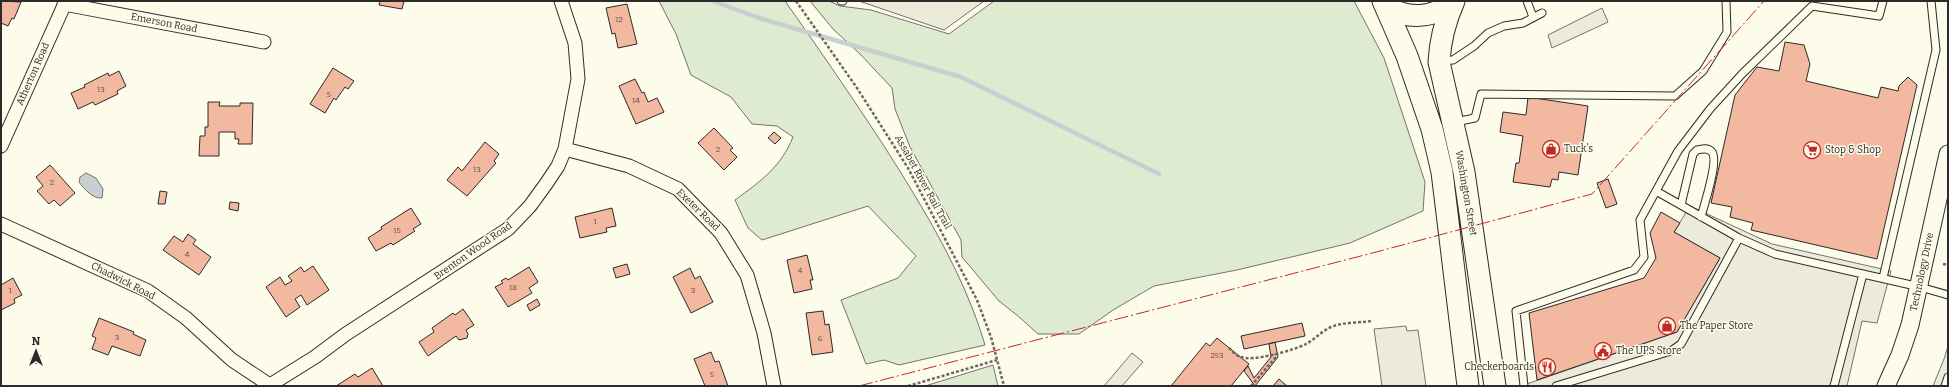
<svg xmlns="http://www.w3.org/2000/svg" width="1949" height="387" viewBox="0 0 1949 387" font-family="Bitter,serif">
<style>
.green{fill:#deebd1;stroke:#74746e}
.parking{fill:#eceadb;stroke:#74746e}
.water{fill:#c7d0d0;stroke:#74746e}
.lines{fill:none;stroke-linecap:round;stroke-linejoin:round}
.stream{stroke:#c7d0d0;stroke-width:4.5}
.building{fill:#f2b8a0;stroke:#2b2b2b}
.service-casing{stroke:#2b2b2b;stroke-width:9}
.minor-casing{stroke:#2b2b2b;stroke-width:15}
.tertiary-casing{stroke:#2b2b2b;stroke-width:19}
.primary-casing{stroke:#2b2b2b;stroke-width:23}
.path{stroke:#6a6964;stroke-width:2.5;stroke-dasharray:3 2;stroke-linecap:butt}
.service{stroke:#fdfbea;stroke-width:7}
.minor{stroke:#fdfbea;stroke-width:13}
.tertiary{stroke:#fdfbea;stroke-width:17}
.primary{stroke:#fdfbea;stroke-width:21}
.power{stroke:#c62828;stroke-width:1;stroke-dasharray:14 3 2 3;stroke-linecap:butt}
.labels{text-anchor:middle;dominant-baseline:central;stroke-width:3;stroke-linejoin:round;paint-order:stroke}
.number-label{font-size:8px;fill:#5d4e48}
.street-label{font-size:10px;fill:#2b2b2b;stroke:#fdfbea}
.poi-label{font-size:10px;fill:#2b2b2b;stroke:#fdfbea;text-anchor:start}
</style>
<rect width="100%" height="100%" fill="#fdfbea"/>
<!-- green -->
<path class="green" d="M 659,1 L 785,1 C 819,49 852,97 884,146 C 924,209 964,274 985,345 L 899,365 L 884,360 L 866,364 L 841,300 L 898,278 L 916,256 L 868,206 L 762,240 L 748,228 L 735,200 C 761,181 781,167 793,137 L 777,126 L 752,124 L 731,97 L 691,75 L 676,34 Z
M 810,1 L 829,1 L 840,6 L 871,10 L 949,34 L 994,1 L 1354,1 L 1384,58 L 1425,182 L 1423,211 L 1350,243 L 1237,270 L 1154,286 L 1113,310 L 1079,334 L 1038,334 L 1018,316 L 999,301 L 962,257 L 961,240 L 910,147 L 895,109 L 892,88 L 860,54 L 833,29 Z
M 993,365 L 998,386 L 925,386 Z"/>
<!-- parking -->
<path class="parking" d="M 859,1 L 984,1 L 944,30 Z
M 1602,8 L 1608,22 L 1552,48 L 1548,35 Z
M 1690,206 L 1772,244 L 1891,271 L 1877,323 L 1862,321 L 1847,386 L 1521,386 L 1677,332 L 1720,258 L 1674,232 Z
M 1406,326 L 1407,331 L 1418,330 L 1426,386 L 1382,386 L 1374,329 Z
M 1948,346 L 1948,386 L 1933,386 L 1944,359 Z
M 1132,353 L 1143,362 L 1122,386 L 1104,386 Z"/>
<!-- water -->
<path class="water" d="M 86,173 L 96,178 L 103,189 L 102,198 C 93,199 84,189 79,182 L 80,177 Z"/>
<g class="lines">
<!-- stream -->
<path class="stream" d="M 713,1 L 759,18 L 961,77 L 1159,174"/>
</g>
<!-- building -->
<path class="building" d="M 1,1 L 21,2 L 14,19 L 12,18 L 8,26 L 1,23 Z
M 380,1 L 404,1 L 402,9 L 379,5 Z
M 627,4 L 637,44 L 618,48 L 615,33 L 612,34 L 606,8 Z
M 1785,42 L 1804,45 L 1810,64 L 1806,81 L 1878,98 L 1881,87 L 1898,91 L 1899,86 L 1908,77 L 1917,85 L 1877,259 L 1751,230 L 1753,223 L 1730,217 L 1732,207 L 1711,203 L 1735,95 L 1757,67 L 1779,71 Z
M 333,68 L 354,81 L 348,89 L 345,87 L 336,100 L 334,98 L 325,113 L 310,104 Z
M 119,71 L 126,86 L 117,91 L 118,94 L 95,105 L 93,102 L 78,109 L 71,93 L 85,87 L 84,85 L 108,73 L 109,76 Z
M 635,79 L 642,93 L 644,92 L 648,102 L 657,98 L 664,112 L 636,124 L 619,86 Z
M 1528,97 L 1588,106 L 1578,175 L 1559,172 L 1558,180 L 1552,179 L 1550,187 L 1513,182 L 1516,163 L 1519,163 L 1523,136 L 1500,132 L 1503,112 L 1526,115 Z
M 208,102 L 220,102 L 219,106 L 240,106 L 240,103 L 253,103 L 252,144 L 238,144 L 239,139 L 235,139 L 235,132 L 219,132 L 219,156 L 199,156 L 200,136 L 205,136 L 205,127 L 208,127 Z
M 714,128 L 733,148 L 730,150 L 737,157 L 724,170 L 698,143 Z
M 774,132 L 781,138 L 775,144 L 768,138 Z
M 485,142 L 499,154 L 494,161 L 496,163 L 467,196 L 447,180 L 458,167 L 462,171 Z
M 50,165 L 75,193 L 60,206 L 54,200 L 49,204 L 37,191 L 43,186 L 36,177 Z
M 1608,179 L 1617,204 L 1606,208 L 1597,183 Z
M 160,191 L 167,192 L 165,204 L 158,204 Z
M 230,202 L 239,203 L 238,211 L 229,209 Z
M 411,208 L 421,224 L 413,229 L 415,231 L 393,245 L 391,243 L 376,251 L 368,238 L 382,229 L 381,227 Z
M 612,208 L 616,226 L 606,228 L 607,232 L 580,238 L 575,217 Z
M 1661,212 L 1680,223 L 1674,232 L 1720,258 L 1677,332 L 1537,380 L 1529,313 L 1644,278 L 1656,258 L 1650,233 Z
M 188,234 L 196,240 L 193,244 L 211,257 L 199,275 L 163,250 L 174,236 L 183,242 Z
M 807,255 L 813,280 L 810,280 L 812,289 L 794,293 L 787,260 Z
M 627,264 L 630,274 L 616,278 L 613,268 Z
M 313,266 L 329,290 L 307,305 L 301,295 L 295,299 L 300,307 L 286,317 L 266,287 L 280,277 L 285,285 L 292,281 L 288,276 L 301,267 L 304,272 Z
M 529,267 L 538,282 L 529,288 L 532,293 L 508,307 L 495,287 L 503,283 L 501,281 L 506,278 L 508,280 Z
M 690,268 L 695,279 L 700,276 L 713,302 L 691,313 L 673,277 Z
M 13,278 L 22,295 L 14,299 L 15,303 L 1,310 L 1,285 Z
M 537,299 L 540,305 L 530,311 L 527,305 Z
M 463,309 L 474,325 L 466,330 L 468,334 L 467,338 L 459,340 L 456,336 L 428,356 L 419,342 L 434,332 L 432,328 L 453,313 L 455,315 Z
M 823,311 L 825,325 L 829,324 L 833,352 L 812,355 L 806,313 Z
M 99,318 L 134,332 L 133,334 L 146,340 L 140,356 L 112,346 L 108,355 L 92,349 L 96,338 L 92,336 Z
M 1302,323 L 1305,336 L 1244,349 L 1241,336 Z
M 1217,338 L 1249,364 L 1231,386 L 1171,386 L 1206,343 L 1210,346 Z
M 1275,342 L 1278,357 L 1255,386 L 1244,371 L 1248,366 L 1254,378 L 1271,357 L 1269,344 Z
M 34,352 L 41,356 L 37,364 L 30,360 Z
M 711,352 L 715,362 L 719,361 L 728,386 L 705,386 L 694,359 Z
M 372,368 L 383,386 L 336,386 L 355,374 L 358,377 Z
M 1279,379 L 1287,386 L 1273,386 Z"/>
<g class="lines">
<!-- service casing -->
<g class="service-casing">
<path id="service" d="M 841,1 L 843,1
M 1527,1 L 1533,17
M 1441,61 L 1453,60 L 1474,46 L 1488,33 L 1504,26 L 1523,23 L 1542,13
M 1455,122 L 1475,118 L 1481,94 L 1675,96 L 1703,71 L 1727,32 L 1726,1
M 1656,191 L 1739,238
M 1681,205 L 1693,154 L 1697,150 C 1702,149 1708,147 1712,152 C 1719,161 1704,205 1701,217
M 1883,278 L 1936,50 L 1931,1
M 1524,386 L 1516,311 L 1634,270 L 1644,257 L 1640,220 L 1678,151 L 1710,109 L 1742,74 L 1812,6 L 1879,16 L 1883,1
M 1556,386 L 1671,351 L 1681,344 L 1739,238 L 1775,254 L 1920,287 L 1948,295
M 1834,386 L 1863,274
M 1945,386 L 1948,377"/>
</g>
<!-- minor casing -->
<g class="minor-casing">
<path id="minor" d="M 64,4 L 264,42
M 1,146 L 66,1
M 565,149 L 629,166 L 678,189 L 721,233 L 747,275 L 764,333 L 774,386
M 1,224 L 148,291 L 186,318 L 232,360 L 271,386
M 270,385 L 315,357 L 346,334 L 508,229 L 530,206 L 546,184 L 558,166 L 565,149 L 578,79 L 575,43 L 561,1"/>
</g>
<!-- tertiary casing -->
<g class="tertiary-casing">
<path id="tertiary" d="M 1886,386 L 1900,355 L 1910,325 L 1948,154"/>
</g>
<!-- primary casing -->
<g class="primary-casing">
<path id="primary" d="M 1383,1 L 1407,56 L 1432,129 L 1442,172 L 1468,386
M 1454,1 C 1446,19 1440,42 1439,62 L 1464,172 L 1495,386
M 1387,7 C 1410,20 1431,18 1453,3"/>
</g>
<!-- path -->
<path class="path" d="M 796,1 L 857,88 L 908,168 L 977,300 L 991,337 L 1004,386
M 1943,264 L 1948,265
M 1229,348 C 1232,351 1237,356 1241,357 C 1252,362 1295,350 1306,344 C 1315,339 1322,331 1331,327 C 1343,322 1358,323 1371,321
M 908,386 L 997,360
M 1251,386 L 1275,358 L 1275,354"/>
<!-- service -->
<use href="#service" class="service"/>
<!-- minor -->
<use href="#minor" class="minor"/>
<!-- tertiary -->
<use href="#tertiary" class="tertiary"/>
<!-- primary -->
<use href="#primary" class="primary"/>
<!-- power -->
<path class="power" d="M 859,386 L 1380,251 L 1592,194 L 1764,1"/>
</g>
<!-- icons -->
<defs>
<g id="shop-ring" transform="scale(0.9)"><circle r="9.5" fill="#fdfbea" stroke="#c62828" stroke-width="1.5"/><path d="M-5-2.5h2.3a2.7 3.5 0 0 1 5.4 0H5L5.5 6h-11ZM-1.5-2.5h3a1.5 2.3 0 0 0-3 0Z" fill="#c62828"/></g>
<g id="supermarket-ring" transform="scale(0.9)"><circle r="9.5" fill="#fdfbea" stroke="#c62828" stroke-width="1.5"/><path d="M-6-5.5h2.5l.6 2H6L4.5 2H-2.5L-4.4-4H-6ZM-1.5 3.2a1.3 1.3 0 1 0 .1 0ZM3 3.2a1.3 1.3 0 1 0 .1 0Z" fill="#c62828"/></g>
<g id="civic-ring" transform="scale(0.9)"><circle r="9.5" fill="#fdfbea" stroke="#c62828" stroke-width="1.5"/><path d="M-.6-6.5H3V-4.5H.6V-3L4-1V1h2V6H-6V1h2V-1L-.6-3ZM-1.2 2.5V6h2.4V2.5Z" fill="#c62828"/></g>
<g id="restaurant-ring" transform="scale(0.9)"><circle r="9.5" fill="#fdfbea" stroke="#c62828" stroke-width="1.5"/><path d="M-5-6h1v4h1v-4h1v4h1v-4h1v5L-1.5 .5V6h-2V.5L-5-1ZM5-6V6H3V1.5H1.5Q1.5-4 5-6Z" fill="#c62828"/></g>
</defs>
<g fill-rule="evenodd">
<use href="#shop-ring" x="1551" y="149"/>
<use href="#supermarket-ring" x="1812" y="150"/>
<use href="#shop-ring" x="1667" y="326"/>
<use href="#civic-ring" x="1603" y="351"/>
<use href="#restaurant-ring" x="1547" y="367"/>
</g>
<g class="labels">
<!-- number labels -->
<g class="number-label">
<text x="619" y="19">12</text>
<text x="101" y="89">13</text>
<text x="329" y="94">5</text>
<text x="636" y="100">14</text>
<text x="718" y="149">2</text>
<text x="477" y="169">13</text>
<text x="52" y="182">2</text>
<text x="595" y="221">1</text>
<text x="397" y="230">15</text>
<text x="187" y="254">4</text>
<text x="800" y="270">4</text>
<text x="513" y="287">18</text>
<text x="10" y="290">1</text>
<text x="693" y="290">3</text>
<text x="117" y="337">3</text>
<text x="820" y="338">6</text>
<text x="1217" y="355">253</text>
<text x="712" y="374">5</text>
</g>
<!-- street labels -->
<g class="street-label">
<text transform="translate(164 23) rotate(11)">Emerson Road</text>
<text transform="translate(33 74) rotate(-66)">Atherton Road</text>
<text transform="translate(923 182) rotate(61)">Assabet River Rail Trail</text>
<text transform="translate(1466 193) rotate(80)">Washington Street</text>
<text transform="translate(698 210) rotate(44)">Exeter Road</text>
<text transform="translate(473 251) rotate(-35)">Brenton Wood Road</text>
<text transform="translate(1922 272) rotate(-78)">Technology Drive</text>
<text transform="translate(123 281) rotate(27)">Chadwick Road</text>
</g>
<!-- poi labels -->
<g class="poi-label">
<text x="1564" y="149">Tuck's</text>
<text x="1825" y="150">Stop &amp; Shop</text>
<text x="1680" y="326">The Paper Store</text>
<text x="1616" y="351">The UPS Store</text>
<text x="1534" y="367" text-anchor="end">Checkerboards</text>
</g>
</g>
<!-- border -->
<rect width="1949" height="387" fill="none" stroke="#2b2b2b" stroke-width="4"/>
<!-- north arrow -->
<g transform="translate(36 351)" stroke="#fdfbea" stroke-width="3" paint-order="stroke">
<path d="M0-3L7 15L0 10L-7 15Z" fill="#2b2b2b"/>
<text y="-6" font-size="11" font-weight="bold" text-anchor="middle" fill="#2b2b2b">N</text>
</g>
</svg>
